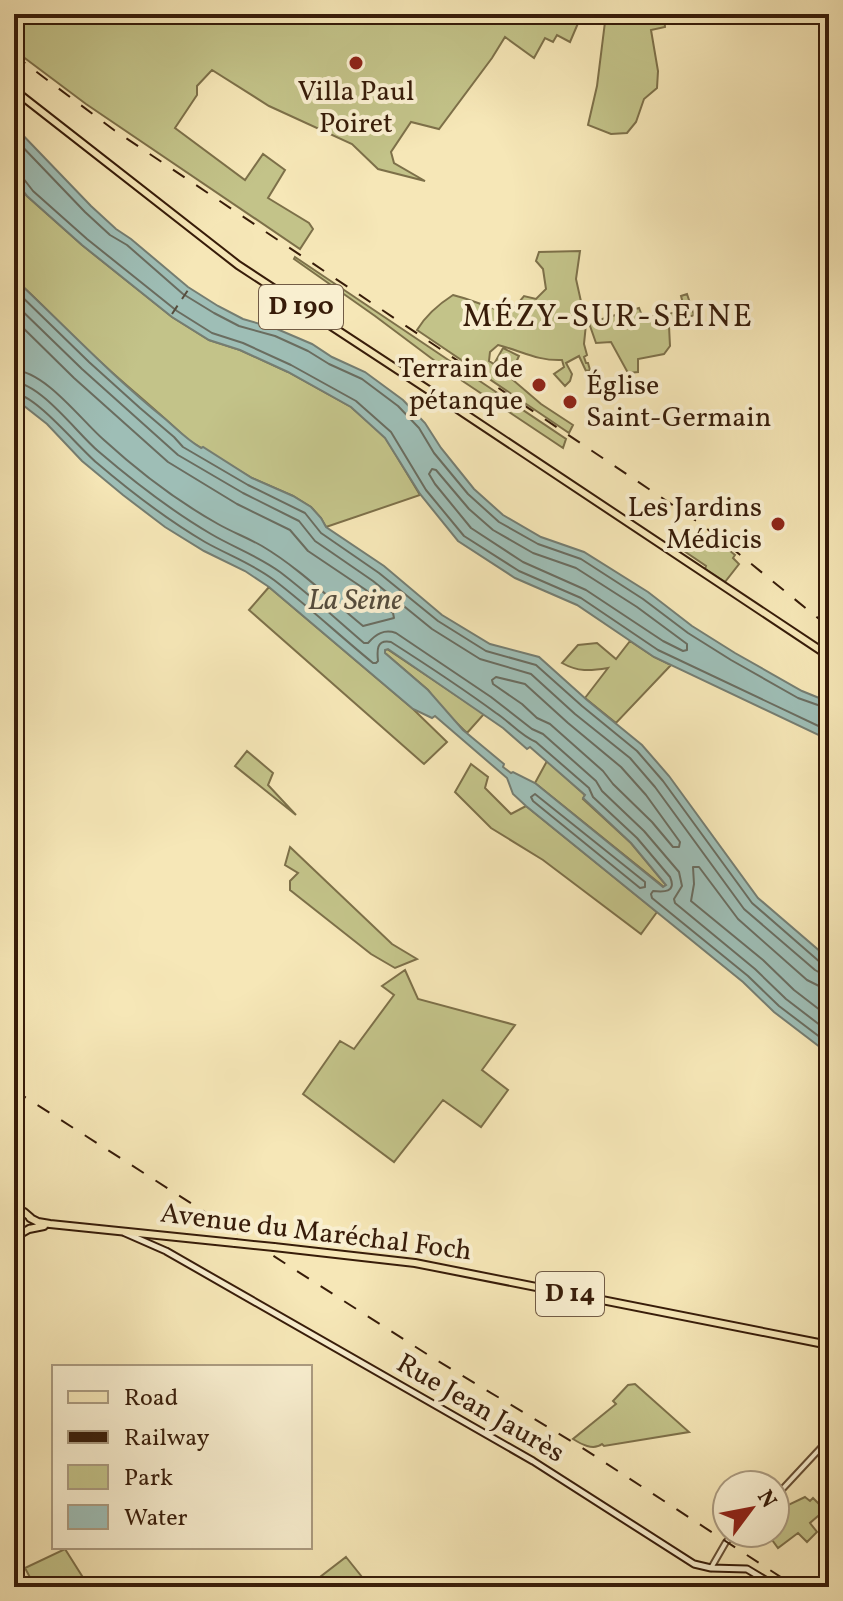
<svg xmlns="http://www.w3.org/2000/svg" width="843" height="1601" viewBox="0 0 843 1601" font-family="Vollkorn,serif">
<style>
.green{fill:#c3c389;stroke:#7d7049;stroke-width:2}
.water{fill:#9ebeb6;stroke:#757d71;stroke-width:2;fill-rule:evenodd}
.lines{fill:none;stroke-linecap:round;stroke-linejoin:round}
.shore{stroke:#6a6d60;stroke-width:2}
.ferry{stroke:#564d3d;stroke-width:2;stroke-dasharray:10 8;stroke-linecap:butt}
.tertiary-casing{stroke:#674f34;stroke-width:8}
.secondary-casing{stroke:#371c09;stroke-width:9}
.primary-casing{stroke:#371c09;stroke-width:10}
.tertiary{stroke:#f9efd0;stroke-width:4}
.secondary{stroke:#f9efd0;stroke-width:5}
.primary{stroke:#f6e7b7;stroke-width:6}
.rail{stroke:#371c09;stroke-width:2;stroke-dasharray:14 14;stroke-linecap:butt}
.primary-bridge-casing{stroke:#371c09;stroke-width:10;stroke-linecap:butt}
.primary-bridge{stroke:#f6e7b7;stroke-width:6}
.poi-dot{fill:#8f2418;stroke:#f9efd0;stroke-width:3}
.labels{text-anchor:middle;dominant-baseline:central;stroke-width:8;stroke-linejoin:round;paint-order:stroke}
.shield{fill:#f9efd0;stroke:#715b45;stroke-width:2}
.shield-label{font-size:26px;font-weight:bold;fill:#371c09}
.poi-label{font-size:28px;fill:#371c09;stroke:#f9efd0;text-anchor:end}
.street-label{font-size:28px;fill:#371c09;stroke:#f9efd0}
.water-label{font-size:30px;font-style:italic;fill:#564d3d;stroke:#f9efd0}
.quarter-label{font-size:32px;letter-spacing:2px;fill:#371c09;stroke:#f9efd0}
</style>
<rect width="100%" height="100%" fill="#f6e7b7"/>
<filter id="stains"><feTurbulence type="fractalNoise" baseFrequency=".0025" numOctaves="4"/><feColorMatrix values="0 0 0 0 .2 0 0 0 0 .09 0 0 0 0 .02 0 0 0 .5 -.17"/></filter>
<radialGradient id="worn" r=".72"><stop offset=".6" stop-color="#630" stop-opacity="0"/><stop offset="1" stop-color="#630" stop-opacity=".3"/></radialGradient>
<!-- green -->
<path class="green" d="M 14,14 L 582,14 L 570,42 L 557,35 L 553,42 L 545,38 L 534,58 L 505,37 L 492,58 L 439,129 L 411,122 L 391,152 L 394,163 L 425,181 L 378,169 L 352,144 L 269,106 L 212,70 L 197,86 L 197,95 L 175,128 L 245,180 L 263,154 L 285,170 L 268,198 L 309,223 L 313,229 L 300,249 L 86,104 L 14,50 Z
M 606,14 L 664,14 L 665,27 L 651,30 L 658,71 L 657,88 L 644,99 L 636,122 L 627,133 L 611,134 L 588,125 L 597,86 Z
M 14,180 L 27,196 L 82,245 L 172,317 L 209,340 L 240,350 L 288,372 L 351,407 L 385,437 L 420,495 L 326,527 L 321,518 L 311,507 L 293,496 L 252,478 L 188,440 C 159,412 125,385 95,357 C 69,333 45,307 19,283 L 20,280 L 14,274 Z
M 580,251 L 576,279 L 586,324 L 584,344 L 587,355 L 584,357 L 586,363 L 588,363 L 590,370 L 586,371 L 579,356 L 566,363 L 572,374 L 570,381 L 565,386 L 554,374 L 564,367 L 562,360 C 537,361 522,351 498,345 L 490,352 L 489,361 L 494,364 L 503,348 L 519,356 L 511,373 L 499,368 L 541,404 L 573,425 L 569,433 L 417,330 C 426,315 439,304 453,295 C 473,300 491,309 510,313 L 524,296 L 536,299 L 546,289 L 543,269 L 536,261 L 539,252 Z
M 295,257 L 566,439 L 563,448 L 455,376 L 375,316 L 294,259 Z
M 687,294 L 694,315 L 669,326 L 670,346 L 664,354 L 638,359 L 638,372 L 628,373 L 611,342 L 596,343 L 589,323 L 639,308 L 643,318 L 685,311 L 681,296 Z
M 697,531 L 715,545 L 723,547 L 724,546 L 735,555 L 733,558 L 739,564 L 725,582 L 705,569 L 706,566 L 684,551 Z
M 269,587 L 413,709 L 447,742 L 424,764 L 249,610 Z
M 630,641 L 654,657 L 671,665 L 616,723 L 585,698 L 608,668 C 590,671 578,672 562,663 L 578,645 L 597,643 L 616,659 Z
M 387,649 L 484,714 L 467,733 L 441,708 L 428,690 L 385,653 L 385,650 Z
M 247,751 L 273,773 L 268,785 L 296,815 L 235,766 Z
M 547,761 L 585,795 L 583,799 L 631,843 L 666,885 L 664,887 L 535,783 Z
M 471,764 L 488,777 L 485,788 L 511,814 L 526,806 L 657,912 L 641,934 L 543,860 L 491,828 L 455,792 Z
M 290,847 L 392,944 L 417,959 L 395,968 L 371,954 L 290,890 L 290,881 L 298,873 L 285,865 Z
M 405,970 L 418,999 L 515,1025 L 482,1070 L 508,1090 L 481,1127 L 443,1100 L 394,1162 L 303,1094 L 340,1041 L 354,1049 L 394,995 L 382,986 Z
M 635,1384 L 689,1432 L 604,1446 L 602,1444 C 593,1451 581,1444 573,1439 L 616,1404 L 613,1401 L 628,1385 Z
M 805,1497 L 810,1501 L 813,1498 L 825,1510 L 810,1523 L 817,1532 L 807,1542 L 798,1533 L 778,1548 L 767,1533 L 775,1533 L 775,1515 L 788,1505 Z
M 65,1549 L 89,1587 L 35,1587 L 25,1568 Z
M 346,1557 L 370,1587 L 307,1587 Z"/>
<!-- water -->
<path class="water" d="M 14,126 L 91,206 L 116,229 L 131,239 L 188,287 L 218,306 L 243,319 L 277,329 L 312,344 L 332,357 L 365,372 L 403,400 L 425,423 L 441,448 L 474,489 L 503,515 L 541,537 L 584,552 L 648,592 L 692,626 L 735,653 L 802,691 L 829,702 L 829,740 L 654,657 L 577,605 L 515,578 L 458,541 L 420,494 L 385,438 L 351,407 L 288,372 L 240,350 L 209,340 L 172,317 L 82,245 L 27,196 L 14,180 Z
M 14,274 L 21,280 L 19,283 C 67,328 112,376 164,418 C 177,429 186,439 201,448 L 203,447 L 252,478 L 293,496 L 311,507 L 321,518 L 326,527 L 384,566 L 442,615 L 490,644 L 539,657 L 587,700 L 642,745 L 669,776 L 758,898 L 829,959 L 829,1054 L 774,1012 L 743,982 L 526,806 L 513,794 L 507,778 L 435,716 L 432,718 L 413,709 L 269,587 L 245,571 L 204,551 L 165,527 L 123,495 L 82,461 L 47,424 L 14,398 ZM 388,649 L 503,728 L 527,749 L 530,747 L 585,795 L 583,798 L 631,843 L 666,885 L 663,887 L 535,783 L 513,772 L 511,773 L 503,767 L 504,764 L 463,730 L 428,690 L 385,653 L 385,650 Z"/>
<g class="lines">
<!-- shore -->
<path class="shore" d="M 14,138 L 85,212 L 110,235 L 127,245 L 183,294 L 214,313 L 239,326 L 275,336 L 308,351 L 329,364 L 362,379 L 398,406 L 419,428 L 434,453 L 468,494 L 499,522 L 538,544 L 581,559 L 643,599 L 688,633 L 731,660 L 798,698 L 829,709
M 14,176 L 23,178 L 33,191 L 87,239 L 177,311 L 212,333 L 243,343 L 291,365 L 356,401 L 391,432 L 426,490 L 464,536 L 519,571 L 581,598 L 658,650 L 829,731
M 14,289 L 89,362 L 140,408 L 174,437 L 183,447 L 248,485 L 305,513 L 321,533 L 379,573 L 438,621 L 486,651 L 536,665 L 582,706 L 637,751 L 663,781 L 752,903 L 821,963 L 829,964
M 14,303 L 82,369 L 178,455 L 243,493 L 299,521 L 315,541 L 373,581 L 432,629 L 480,659 L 531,674 L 575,714 L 630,758 L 655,787 L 744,909 L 815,970 L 822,974 L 829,975
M 14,319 L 74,378 L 168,462 L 237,504 L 290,530 L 308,551 L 366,590 L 393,613 L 394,618 L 363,626 C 330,599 299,568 262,546 C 248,538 232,532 218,524 C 177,501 139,472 104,440 C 81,420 46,372 14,370
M 14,382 C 41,384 77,433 98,451 C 133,481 170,510 211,534 C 233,547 258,556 280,572 C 309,594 336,619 364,643 L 368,643 C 376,634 384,629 396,633 L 491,697 L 532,729 L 543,734 L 596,781 L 602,791 L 644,831 L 679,872 L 682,886 L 674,899 L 675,903 L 755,969 L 786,999 L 829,1032
M 14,393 C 36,395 78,447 97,463 C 131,492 166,519 205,542 C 228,555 253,564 274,580 C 308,606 340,636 373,663 L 376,663 L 378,661 C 377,651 376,639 391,642 C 427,665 462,688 496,713 C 510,722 521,736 536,742 L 589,788 L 593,797 L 637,838 L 670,877 C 677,893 663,892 653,891 L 651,894 L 652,898 L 748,976 L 779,1006 L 829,1044
M 432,469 L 436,470 L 469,509 L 493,530 L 533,553 L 576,568 L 637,607 L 687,644 L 687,650 L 683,651 L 663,641 L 586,590 L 523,562 L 471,528 L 435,484 L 429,474 Z
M 496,677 L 525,684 L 568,723 L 621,767 L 646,795 L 680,842 L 679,847 L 673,847 L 652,822 L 613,784 L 603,771 L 550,724 L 537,718 L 522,704 L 493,684 L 492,680 Z
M 535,794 L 645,882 L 645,887 L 640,888 L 533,801 L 531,797 Z
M 829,987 L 819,986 L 807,980 L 738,919 L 699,867 L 693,867 L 694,884 L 691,901 L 763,960 L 794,990 L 829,1017"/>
<!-- ferry -->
<path class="ferry" d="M 172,314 L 188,290"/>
<!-- tertiary casing -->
<g class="tertiary-casing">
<path id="tertiary" d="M 775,1497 L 829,1439
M 711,1568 L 726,1542 L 735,1533"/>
</g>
<!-- secondary casing -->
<g class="secondary-casing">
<path id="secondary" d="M 125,1233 L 166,1251 L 533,1461 L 694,1564 L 711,1568 L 747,1569 L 777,1587"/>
</g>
<!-- primary casing -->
<g class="primary-casing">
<path id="primary" d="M 14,90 L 238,265 L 456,408 L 829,656
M 14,1215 L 24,1212 L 31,1218
M 30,1218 L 38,1222 L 50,1224 L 235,1243
M 29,1229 L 44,1226
M 14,1230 L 22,1233 L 29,1229
M 274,1247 L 415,1263 L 829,1345"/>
</g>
<!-- tertiary -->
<use href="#tertiary" class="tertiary"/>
<!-- secondary -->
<use href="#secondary" class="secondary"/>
<!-- primary -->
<use href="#primary" class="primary"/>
<!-- rail -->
<path class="rail" d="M 14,55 L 114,130 L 698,522 L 728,545 L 829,627
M 14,1075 L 20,1079
M 14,1090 L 433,1358 L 581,1447 L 796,1587"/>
<!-- primary-bridge casing -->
<g class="primary-bridge-casing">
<path id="primary-bridge" d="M 235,1243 L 274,1247"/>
</g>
<!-- primary-bridge -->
<use href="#primary-bridge" class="primary-bridge"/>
</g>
<!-- markers -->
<g class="poi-dot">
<circle cx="356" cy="63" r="8"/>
<circle cx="539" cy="385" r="8"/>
<circle cx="570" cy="402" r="8"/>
<circle cx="778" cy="524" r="8"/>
</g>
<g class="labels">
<!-- shield labels -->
<g class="shield">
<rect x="259" y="285" width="84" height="44" rx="6"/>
<rect x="536" y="1272" width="68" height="44" rx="6"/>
</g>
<g class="shield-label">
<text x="301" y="307">D 190</text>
<text x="570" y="1294">D 14</text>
</g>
<!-- poi labels -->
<g class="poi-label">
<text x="356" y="92" text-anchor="middle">Villa Paul<tspan x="356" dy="32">Poiret</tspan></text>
<text x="523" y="369">Terrain de<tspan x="523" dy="32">pétanque</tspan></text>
<text x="586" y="386" text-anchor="start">Église<tspan x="586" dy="32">Saint-Germain</tspan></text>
<text x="762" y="508">Les Jardins<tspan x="762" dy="32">Médicis</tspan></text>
</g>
<!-- street labels -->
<g class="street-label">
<text transform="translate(316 1233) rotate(7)">Avenue du Maréchal Foch</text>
<text transform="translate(480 1409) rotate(30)">Rue Jean Jaurès</text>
</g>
<!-- water labels -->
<g class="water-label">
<text x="355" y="601">La Seine</text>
</g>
<!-- quarter labels -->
<g class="quarter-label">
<text x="608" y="318">MÉZY-SUR-SEINE</text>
</g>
</g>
<!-- margin -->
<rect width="843" height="1601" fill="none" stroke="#f6e7b7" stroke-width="48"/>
<rect x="16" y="16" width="811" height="1569" fill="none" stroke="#371c09" stroke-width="4"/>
<rect x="24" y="24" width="795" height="1553" fill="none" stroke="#371c09" stroke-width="2"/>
<!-- legend -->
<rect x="52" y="1365" width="260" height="184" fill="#f9efd0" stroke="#ab9b80" stroke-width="2"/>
<rect x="68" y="1391" width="40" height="12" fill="#f6e7b7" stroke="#ab9b80" stroke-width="2"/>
<text x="124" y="1405" font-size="24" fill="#371c09">Road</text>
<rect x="68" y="1431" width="40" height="12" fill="#371c09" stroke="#ab9b80" stroke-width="2"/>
<text x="124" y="1445" font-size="24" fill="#371c09">Railway</text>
<rect x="68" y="1465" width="40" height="24" fill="#c3c389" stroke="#ab9b80" stroke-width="2"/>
<text x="124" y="1485" font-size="24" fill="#371c09">Park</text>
<rect x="68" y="1505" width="40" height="24" fill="#9ebeb6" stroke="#ab9b80" stroke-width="2"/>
<text x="124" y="1525" font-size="24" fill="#371c09">Water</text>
<!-- north arrow -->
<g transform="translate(751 1509) rotate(58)"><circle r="38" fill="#f9efd0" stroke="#ab9b80" stroke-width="2"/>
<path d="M0-6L14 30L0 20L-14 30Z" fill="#8f2418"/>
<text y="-12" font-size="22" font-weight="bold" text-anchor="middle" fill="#371c09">N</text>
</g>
<rect width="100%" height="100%" filter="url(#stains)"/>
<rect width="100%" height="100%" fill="url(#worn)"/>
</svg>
